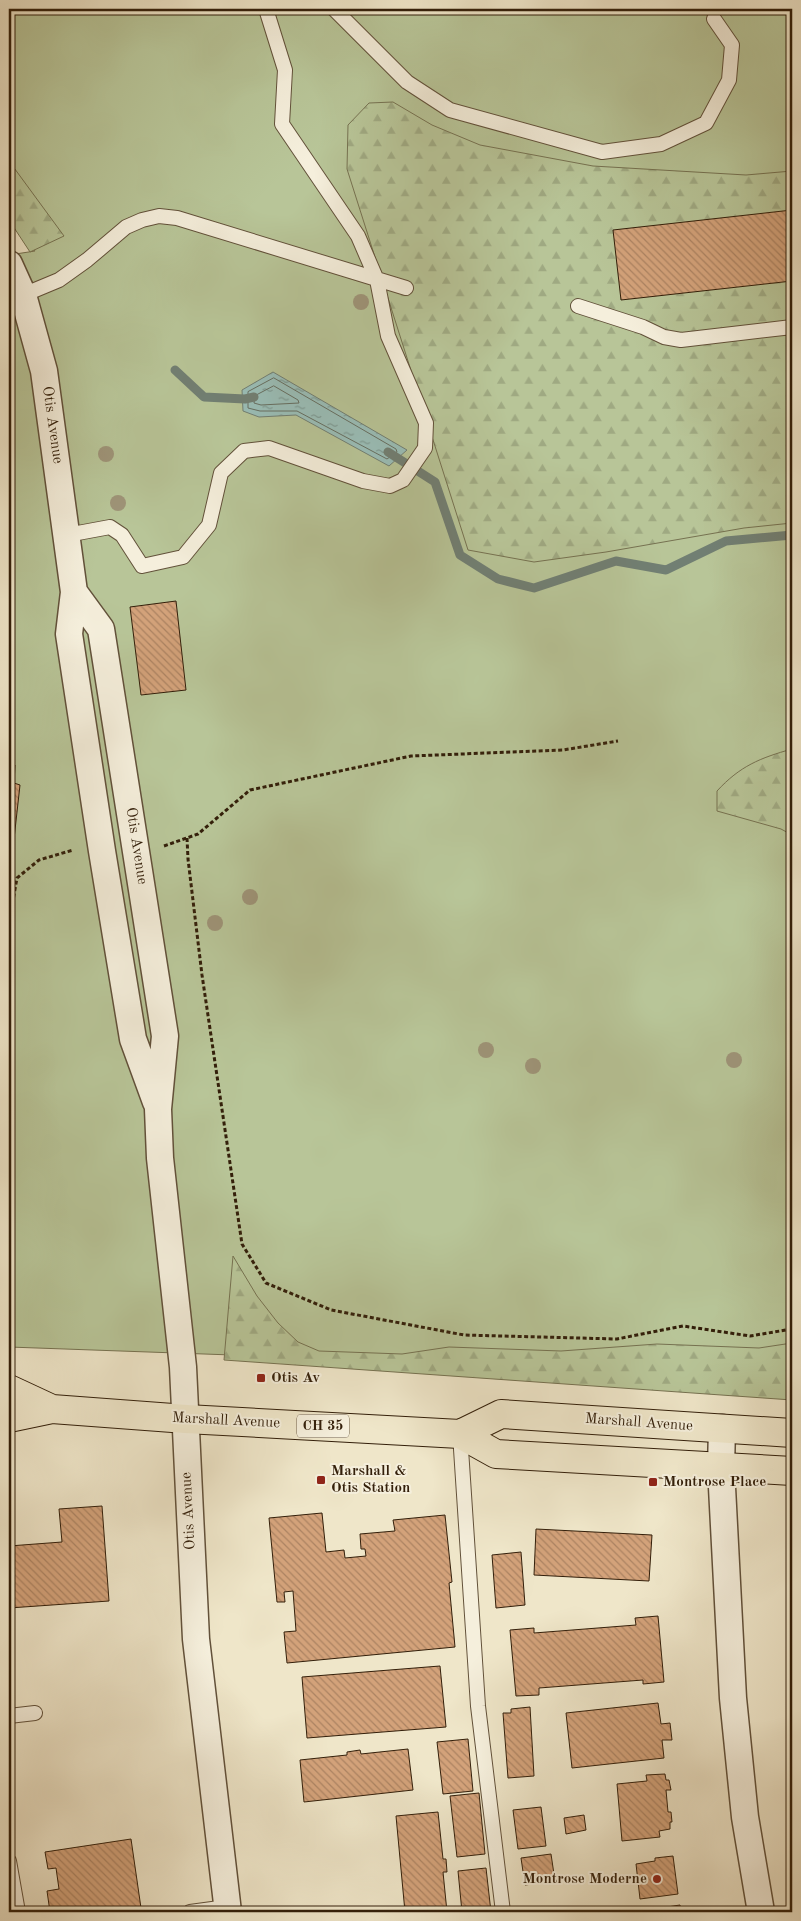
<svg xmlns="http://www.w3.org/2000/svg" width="801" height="1921" viewBox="0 0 801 1921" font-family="'Old Standard TT',serif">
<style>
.grass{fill:#b8c598;stroke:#767251}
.forest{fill:url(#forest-firs);stroke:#767251}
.water{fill:url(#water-ripples);stroke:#717f73}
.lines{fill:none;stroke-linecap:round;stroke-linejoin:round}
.shore{stroke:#666f62;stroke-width:1}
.stream{stroke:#717f73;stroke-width:9}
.building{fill:url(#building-back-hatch);stroke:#331f0a}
.service-casing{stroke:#62513a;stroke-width:16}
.minor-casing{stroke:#62513a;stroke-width:29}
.primary-casing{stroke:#331f0a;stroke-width:30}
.path{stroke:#331f0a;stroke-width:3;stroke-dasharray:4 2.5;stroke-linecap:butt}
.service{stroke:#f5efdc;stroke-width:14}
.minor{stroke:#f5efdc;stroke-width:26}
.primary{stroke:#efe6c9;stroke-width:28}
.tree{fill:#9e9478}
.poi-dot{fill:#8f2418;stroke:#f5efdc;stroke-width:2}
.labels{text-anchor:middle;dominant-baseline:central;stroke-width:4;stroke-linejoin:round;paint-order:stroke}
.shield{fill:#f5efdc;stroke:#6d5d49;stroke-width:1}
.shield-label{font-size:14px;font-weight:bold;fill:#331f0a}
.street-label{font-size:15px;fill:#331f0a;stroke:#f5efdc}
.poi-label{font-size:15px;font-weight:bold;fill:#331f0a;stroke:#f5efdc;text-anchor:start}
</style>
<defs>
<pattern id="forest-firs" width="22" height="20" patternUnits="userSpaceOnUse" patternTransform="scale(1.25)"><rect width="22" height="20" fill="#b8c598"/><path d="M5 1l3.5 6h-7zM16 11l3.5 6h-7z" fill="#9fa982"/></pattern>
<pattern id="water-ripples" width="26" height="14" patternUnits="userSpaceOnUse" patternTransform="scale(1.25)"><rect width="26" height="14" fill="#9abfb9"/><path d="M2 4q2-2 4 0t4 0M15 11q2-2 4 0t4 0" fill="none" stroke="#7e9b95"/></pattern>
<pattern id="building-back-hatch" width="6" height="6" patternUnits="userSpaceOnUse" patternTransform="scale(1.25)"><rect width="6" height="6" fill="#d3a27a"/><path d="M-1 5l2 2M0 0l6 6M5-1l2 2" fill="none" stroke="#ac8362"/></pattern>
</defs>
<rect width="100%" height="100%" fill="#efe6c9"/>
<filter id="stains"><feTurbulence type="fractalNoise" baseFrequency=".004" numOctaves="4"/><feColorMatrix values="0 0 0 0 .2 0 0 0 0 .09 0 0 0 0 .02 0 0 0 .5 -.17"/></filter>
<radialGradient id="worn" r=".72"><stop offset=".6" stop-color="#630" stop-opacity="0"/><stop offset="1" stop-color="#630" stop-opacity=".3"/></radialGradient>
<!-- grass -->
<path class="grass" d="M 9,9 L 792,9 L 792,1394 L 232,1355 L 9,1347 L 9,255 L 35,251 L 9,214 Z"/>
<!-- forest -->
<path class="forest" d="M 393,102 L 432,125 L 480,145 L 593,166 L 746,175 L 792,171 L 792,523 L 744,528 L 606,552 L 534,562 L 468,550 L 347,169 L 348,125 L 369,103 Z
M 9,161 L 64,236 L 30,252 L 9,220 Z
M 792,749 L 792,835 L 781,829 L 717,811 L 717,791 C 740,766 760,758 792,749 Z
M 233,1256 L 257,1296 L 278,1323 L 298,1342 L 319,1351 L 402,1354 L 449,1347 L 561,1351 L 657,1344 L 759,1348 L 792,1343 L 792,1400 L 224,1360 Z"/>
<!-- water -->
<path class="water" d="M 273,372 L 407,450 L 389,466 L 296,415 L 259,417 L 243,411 L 242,390 Z"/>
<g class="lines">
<!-- shore -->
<path class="shore" d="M 274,378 L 396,449 L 397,452 L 387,459 L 297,411 L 260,411 L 248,408 L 248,392 Z
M 274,386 L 298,400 L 299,403 L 261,405 L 254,403 L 255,396 Z"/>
<!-- stream -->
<path class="stream" d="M 175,370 L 204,397 L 245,399 L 254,397
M 388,452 L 435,482 L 460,555 L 498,579 L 534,588 L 616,561 L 666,570 L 726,541 L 792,535"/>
</g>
<!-- building -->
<path class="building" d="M 792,210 L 792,281 L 621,300 L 613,230 Z
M 176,601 L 186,690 L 141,695 L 130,607 Z
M 9,764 L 15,765 L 14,783 L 20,785 L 9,884 Z
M 102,1506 L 109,1601 L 9,1608 L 9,1546 L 62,1542 L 59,1509 Z
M 322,1513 L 326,1552 L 344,1550 L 345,1558 L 366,1556 L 365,1549 L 361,1549 L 360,1534 L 395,1531 L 393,1520 L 445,1515 L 452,1582 L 449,1583 L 455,1647 L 287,1663 L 284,1632 L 296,1631 L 293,1591 L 284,1592 L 285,1602 L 277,1602 L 269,1518 Z
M 536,1529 L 652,1535 L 649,1581 L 534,1575 Z
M 521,1552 L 525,1605 L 496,1608 L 492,1555 Z
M 658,1616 L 664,1682 L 643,1684 L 643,1680 L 539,1688 L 539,1695 L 516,1696 L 510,1630 L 534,1628 L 534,1633 L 636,1625 L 635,1618 Z
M 440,1666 L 446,1727 L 307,1738 L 302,1677 Z
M 658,1703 L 661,1724 L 670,1723 L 672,1740 L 662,1740 L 664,1758 L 572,1768 L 566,1713 Z
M 530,1707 L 534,1776 L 508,1778 L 503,1713 L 511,1713 L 511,1709 Z
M 468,1739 L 473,1791 L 443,1794 L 437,1742 Z
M 408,1749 L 413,1790 L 304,1802 L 300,1760 L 347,1755 L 347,1752 L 360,1750 L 361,1754 Z
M 665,1774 L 666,1780 L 669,1780 L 671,1790 L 666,1790 L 668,1812 L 671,1812 L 672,1822 L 670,1822 L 670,1829 L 659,1831 L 660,1837 L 622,1841 L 617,1784 L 647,1781 L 646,1775 Z
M 479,1793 L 485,1854 L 457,1857 L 450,1796 Z
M 541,1807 L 546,1846 L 518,1849 L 513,1810 Z
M 438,1812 L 443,1859 L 446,1859 L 447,1872 L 443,1872 L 447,1912 L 405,1912 L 396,1816 Z
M 584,1815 L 586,1830 L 566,1834 L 564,1818 Z
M 131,1839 L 141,1908 L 109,1912 L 50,1912 L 47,1891 L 59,1889 L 56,1868 L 48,1869 L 45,1852 Z
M 551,1854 L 555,1881 L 525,1885 L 521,1858 Z
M 673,1856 L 678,1894 L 640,1899 L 636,1864 L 655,1861 L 655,1858 Z
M 486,1868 L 491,1912 L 462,1912 L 458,1871 Z
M 680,1905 L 681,1912 L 642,1912 L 641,1911 Z"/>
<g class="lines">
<!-- service casing -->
<g class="service-casing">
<path id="service" d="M 334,9 L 407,82 L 450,110 L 602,152 L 661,144 L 706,123 L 729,80 L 732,45 L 714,19
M 23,295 L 59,280 L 87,260 L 126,227 L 142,220 L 159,216 L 177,218 L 406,288
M 578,306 L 643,327 L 664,337 L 681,340 L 792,327
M 67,535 L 110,527 L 122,535 L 142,566 L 183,557 L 209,525 L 221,473 L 244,451 L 269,448 L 363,481 L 390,486 L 403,480 L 425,448 L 426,423 L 388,336 L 377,280 L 358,236 L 282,124 L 285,70 L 266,9
M 460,1434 L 478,1706 L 503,1912
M 9,1716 L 35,1713
M 9,1861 L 18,1912
M 190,1912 L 227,1907"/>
</g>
<!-- minor casing -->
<g class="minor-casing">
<path id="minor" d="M 9,264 L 23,295 L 44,371 L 74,592 L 69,634 L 102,851 L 133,1039 L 156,1102
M 74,592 L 101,629 L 165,1036 L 158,1109 L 160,1158 L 183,1367 L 196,1639 L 228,1912
M 722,1428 L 721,1468 L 733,1698 L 745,1817 L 761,1912"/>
</g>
<!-- primary casing -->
<g class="primary-casing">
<path id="primary" d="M 9,1389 L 52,1409
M 9,1418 L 52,1409 L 186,1419 L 460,1434 L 496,1454 L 792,1471
M 460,1434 L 501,1414 L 792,1433"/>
</g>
<!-- path -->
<path class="path" d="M 187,838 L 188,859 L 202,975 L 242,1244 L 266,1283 L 331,1310 L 464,1335 L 617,1339 L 683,1326 L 750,1336 L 792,1329
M 164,846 L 198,834 L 250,790 L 411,756 L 563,750 L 618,741
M 9,923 L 17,878 L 39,860 L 73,850"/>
<!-- service -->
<use href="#service" class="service"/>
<!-- minor -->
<use href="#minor" class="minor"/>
<!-- primary -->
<use href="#primary" class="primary"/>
</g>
<!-- trees -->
<g class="tree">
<circle cx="361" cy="302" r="8"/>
<circle cx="106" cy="454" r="8"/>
<circle cx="118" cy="503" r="8"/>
<circle cx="250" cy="897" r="8"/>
<circle cx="215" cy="923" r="8"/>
<circle cx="486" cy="1050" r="8"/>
<circle cx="734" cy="1060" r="8"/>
<circle cx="533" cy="1066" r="8"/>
</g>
<!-- markers -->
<g class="poi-dot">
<rect x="256" y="1373" width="10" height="10" rx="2.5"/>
<rect x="316" y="1475" width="10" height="10" rx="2.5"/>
<rect x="648" y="1477" width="10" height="10" rx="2.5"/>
<circle cx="657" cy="1879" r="5"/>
</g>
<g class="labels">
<!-- shield labels -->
<rect class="shield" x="297" y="1414.5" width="52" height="23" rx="4"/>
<g class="shield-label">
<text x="323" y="1426">CH 35</text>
</g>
<!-- street labels -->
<g class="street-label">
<text transform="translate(52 425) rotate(82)">Otis Avenue</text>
<text transform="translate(136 846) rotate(81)">Otis Avenue</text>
<text transform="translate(226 1421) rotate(3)">Marshall Avenue</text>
<text transform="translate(639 1423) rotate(4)">Marshall Avenue</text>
<text transform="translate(189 1511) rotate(-93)">Otis Avenue</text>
</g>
<!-- poi labels -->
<g class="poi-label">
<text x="271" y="1378">Otis Av</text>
<text x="331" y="1471">Marshall &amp;<tspan x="331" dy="17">Otis Station</tspan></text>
<text x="663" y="1482">Montrose Place</text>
<text x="647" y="1879" text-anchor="end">Montrose Moderne</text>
</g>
</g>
<!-- margin -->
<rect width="801" height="1921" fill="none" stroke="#efe6c9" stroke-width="30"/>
<rect x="10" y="10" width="781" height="1901" fill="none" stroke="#331f0a" stroke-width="2.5"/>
<rect x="15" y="15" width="771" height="1891" fill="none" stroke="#331f0a"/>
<rect width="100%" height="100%" filter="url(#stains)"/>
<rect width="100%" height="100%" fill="url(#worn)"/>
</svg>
